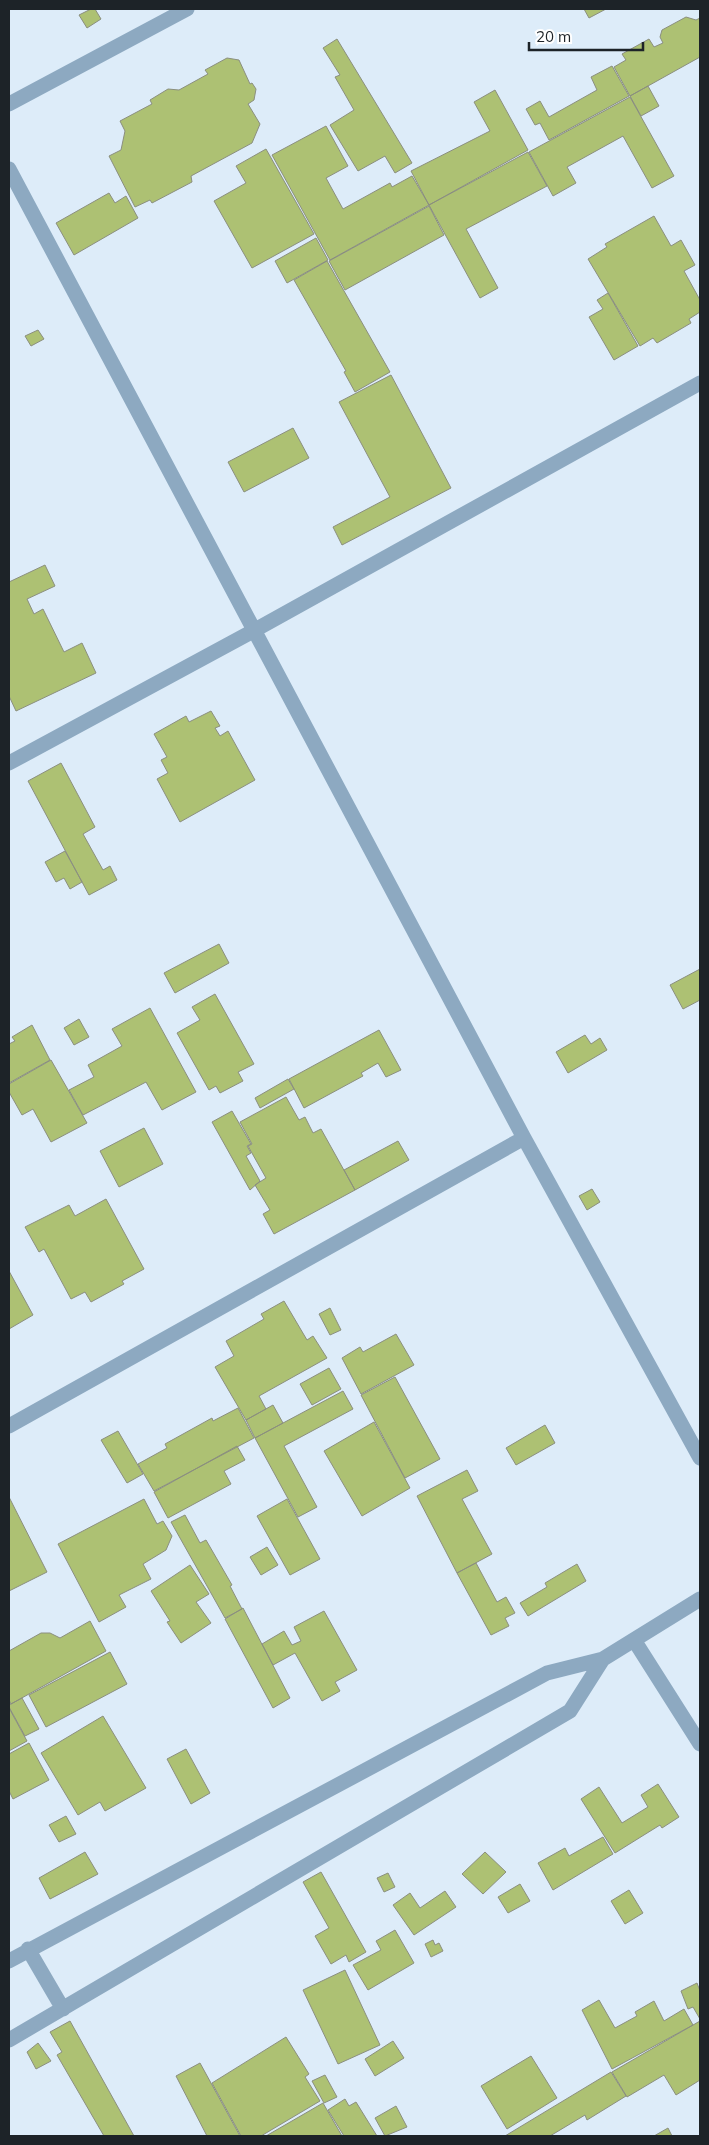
<svg xmlns="http://www.w3.org/2000/svg" width="709" height="2145" viewBox="0 0 709 2145" font-family="Mulish,sans-serif">
<style>
.building{fill:#adc173;stroke:#8b8f7f}
.lines{fill:none;stroke-linecap:round;stroke-linejoin:round}
.minor{stroke:#8da9c1;stroke-width:15}
</style>
<rect width="100%" height="100%" fill="#ddecf9"/>
<!-- building -->
<path class="building" d="M 91,9 L 95,9 L 101,19 L 87,28 L 79,15 Z
M 584,9 L 606,9 L 589,18 Z
M 686,17 L 696,20 L 700,18 L 700,57 L 630,96 L 614,67 L 626,60 L 622,54 L 649,39 L 654,47 L 663,43 L 660,37 L 662,30 Z
M 337,39 L 412,163 L 395,173 L 385,156 L 358,171 L 330,125 L 354,110 L 335,77 L 340,75 L 323,48 Z
M 227,58 L 239,60 L 250,84 L 252,83 L 256,89 L 254,100 L 248,104 L 260,124 L 252,143 L 191,176 L 192,182 L 152,203 L 150,200 L 135,207 L 109,156 L 121,150 L 125,131 L 120,121 L 152,104 L 150,100 L 168,89 L 179,90 L 208,74 L 205,70 Z
M 612,66 L 629,96 L 549,140 L 540,123 L 535,125 L 526,109 L 540,101 L 549,117 L 597,90 L 591,77 Z
M 648,86 L 659,106 L 641,116 L 630,96 Z
M 495,90 L 528,150 L 429,205 L 411,171 L 490,131 L 474,102 Z
M 630,97 L 674,176 L 652,188 L 623,136 L 567,167 L 576,183 L 553,196 L 529,152 Z
M 326,126 L 348,166 L 326,178 L 343,209 L 390,183 L 392,187 L 412,176 L 429,205 L 330,260 L 272,155 Z
M 266,149 L 314,234 L 252,268 L 214,201 L 246,183 L 236,166 Z
M 528,152 L 547,186 L 466,229 L 498,288 L 480,298 L 429,205 Z
M 109,193 L 115,203 L 126,196 L 138,218 L 74,255 L 56,223 Z
M 429,206 L 444,235 L 345,290 L 329,261 Z
M 654,216 L 671,246 L 681,240 L 695,265 L 684,271 L 700,300 L 700,312 L 689,319 L 691,323 L 657,343 L 653,338 L 640,346 L 588,259 L 607,247 L 605,244 Z
M 316,238 L 328,260 L 287,283 L 275,261 Z
M 327,261 L 390,372 L 355,392 L 344,372 L 346,371 L 294,280 Z
M 608,293 L 638,346 L 614,360 L 589,317 L 603,309 L 597,300 Z
M 38,330 L 44,339 L 31,346 L 25,336 Z
M 391,375 L 451,488 L 342,545 L 333,527 L 390,497 L 339,402 Z
M 293,428 L 309,458 L 244,492 L 228,462 Z
M 45,565 L 55,586 L 27,599 L 34,614 L 43,609 L 64,652 L 82,643 L 96,673 L 16,711 L 9,696 L 9,582 Z
M 211,711 L 220,726 L 215,728 L 220,736 L 228,731 L 255,780 L 180,822 L 157,779 L 168,773 L 161,760 L 167,757 L 154,734 L 186,716 L 189,722 Z
M 61,763 L 95,827 L 83,834 L 103,870 L 110,866 L 117,880 L 89,895 L 28,781 Z
M 65,851 L 82,882 L 70,889 L 64,878 L 56,882 L 45,862 Z
M 219,944 L 229,963 L 175,993 L 164,973 Z
M 700,969 L 700,1000 L 683,1009 L 670,985 Z
M 215,994 L 254,1064 L 238,1072 L 243,1081 L 220,1093 L 216,1086 L 209,1090 L 177,1033 L 200,1020 L 192,1007 Z
M 150,1008 L 196,1092 L 162,1110 L 146,1082 L 83,1115 L 69,1090 L 94,1077 L 88,1065 L 122,1046 L 112,1029 Z
M 79,1019 L 89,1037 L 74,1045 L 64,1028 Z
M 32,1025 L 50,1060 L 9,1083 L 9,1044 L 15,1041 L 12,1037 Z
M 379,1030 L 401,1070 L 386,1077 L 378,1063 L 361,1073 L 363,1076 L 304,1108 L 289,1079 Z
M 585,1035 L 591,1044 L 600,1038 L 607,1050 L 568,1073 L 556,1052 Z
M 51,1060 L 87,1123 L 51,1142 L 33,1109 L 22,1115 L 9,1092 L 9,1084 Z
M 288,1079 L 294,1089 L 260,1108 L 255,1098 Z
M 286,1097 L 299,1120 L 305,1117 L 313,1133 L 321,1129 L 355,1190 L 274,1234 L 263,1214 L 270,1210 L 255,1185 L 266,1178 L 248,1146 L 252,1144 L 240,1122 Z
M 232,1111 L 251,1144 L 247,1146 L 251,1153 L 246,1156 L 260,1181 L 250,1190 L 212,1122 Z
M 144,1128 L 163,1164 L 119,1187 L 100,1151 Z
M 398,1141 L 409,1160 L 355,1190 L 344,1170 Z
M 592,1189 L 600,1202 L 587,1210 L 579,1196 Z
M 106,1199 L 144,1269 L 122,1281 L 124,1284 L 91,1302 L 85,1292 L 71,1299 L 44,1249 L 39,1252 L 25,1227 L 69,1205 L 75,1216 Z
M 9,1271 L 33,1315 L 9,1329 Z
M 284,1301 L 307,1340 L 313,1336 L 327,1358 L 259,1396 L 266,1409 L 246,1420 L 215,1367 L 234,1356 L 226,1341 L 264,1319 L 261,1314 Z
M 330,1308 L 341,1330 L 330,1335 L 319,1314 Z
M 396,1334 L 414,1365 L 361,1394 L 342,1358 L 360,1347 L 363,1352 Z
M 329,1368 L 341,1389 L 312,1405 L 300,1384 Z
M 395,1377 L 440,1459 L 405,1478 L 361,1395 Z
M 343,1391 L 353,1409 L 284,1446 L 317,1507 L 298,1517 L 255,1438 Z
M 273,1405 L 283,1423 L 255,1438 L 246,1420 Z
M 238,1408 L 254,1438 L 154,1491 L 138,1464 L 167,1448 L 165,1444 L 212,1418 L 213,1421 Z
M 374,1422 L 410,1488 L 362,1516 L 324,1451 Z
M 545,1425 L 555,1443 L 516,1465 L 506,1448 Z
M 118,1431 L 143,1474 L 127,1483 L 101,1440 Z
M 237,1446 L 245,1460 L 224,1471 L 231,1484 L 168,1518 L 154,1492 Z
M 467,1470 L 478,1491 L 462,1499 L 492,1554 L 457,1573 L 417,1496 Z
M 9,1497 L 47,1572 L 9,1591 Z
M 144,1499 L 157,1524 L 163,1521 L 172,1536 L 166,1550 L 143,1564 L 151,1579 L 119,1595 L 126,1607 L 99,1622 L 58,1544 Z
M 287,1499 L 320,1559 L 290,1575 L 257,1516 Z
M 185,1515 L 200,1543 L 206,1540 L 232,1585 L 230,1586 L 242,1609 L 225,1618 L 171,1522 Z
M 267,1547 L 278,1565 L 261,1575 L 250,1557 Z
M 476,1563 L 497,1602 L 506,1597 L 515,1613 L 505,1618 L 509,1626 L 491,1635 L 457,1573 Z
M 577,1564 L 586,1581 L 528,1616 L 520,1603 L 547,1587 L 545,1583 Z
M 190,1565 L 209,1594 L 196,1602 L 211,1623 L 181,1643 L 167,1622 L 170,1621 L 151,1591 Z
M 243,1608 L 290,1698 L 273,1708 L 225,1619 Z
M 324,1611 L 357,1670 L 335,1682 L 340,1691 L 322,1701 L 295,1653 L 273,1665 L 262,1644 L 284,1631 L 292,1645 L 301,1641 L 294,1627 Z
M 90,1621 L 106,1651 L 11,1704 L 9,1700 L 9,1651 L 41,1633 L 50,1633 L 60,1638 Z
M 110,1652 L 127,1684 L 46,1727 L 29,1695 Z
M 22,1698 L 39,1729 L 25,1736 L 9,1707 L 9,1705 Z
M 9,1708 L 27,1741 L 9,1751 Z
M 103,1716 L 146,1788 L 105,1811 L 100,1802 L 78,1815 L 41,1753 Z
M 29,1743 L 49,1780 L 13,1799 L 9,1791 L 9,1754 Z
M 186,1749 L 210,1793 L 191,1804 L 167,1759 Z
M 658,1784 L 679,1817 L 662,1828 L 660,1825 L 615,1853 L 581,1799 L 599,1787 L 622,1823 L 648,1807 L 641,1795 Z
M 66,1816 L 76,1834 L 59,1842 L 49,1825 Z
M 603,1837 L 613,1854 L 553,1890 L 538,1863 L 565,1848 L 569,1856 Z
M 85,1852 L 98,1874 L 50,1899 L 39,1878 Z
M 485,1852 L 506,1872 L 483,1894 L 462,1874 Z
M 321,1872 L 366,1952 L 349,1962 L 346,1955 L 331,1964 L 315,1936 L 329,1928 L 303,1882 Z
M 388,1873 L 395,1887 L 384,1892 L 377,1878 Z
M 520,1884 L 530,1901 L 508,1913 L 498,1897 Z
M 629,1890 L 643,1913 L 625,1924 L 611,1901 Z
M 445,1891 L 456,1907 L 414,1935 L 393,1905 L 410,1893 L 420,1908 Z
M 395,1930 L 414,1963 L 368,1990 L 353,1965 L 381,1950 L 376,1941 Z
M 433,1940 L 435,1945 L 439,1943 L 443,1951 L 431,1957 L 425,1944 Z
M 345,1970 L 380,2045 L 338,2064 L 303,1990 Z
M 697,1983 L 700,1991 L 700,2019 L 693,2007 L 688,2009 L 681,1991 Z
M 599,2000 L 615,2028 L 637,2016 L 635,2012 L 654,2001 L 664,2021 L 684,2009 L 693,2025 L 612,2069 L 582,2010 Z
M 70,2021 L 134,2136 L 104,2136 L 57,2055 L 62,2052 L 50,2032 Z
M 700,2021 L 700,2080 L 676,2095 L 664,2075 L 627,2097 L 612,2072 Z
M 286,2037 L 309,2074 L 305,2077 L 320,2101 L 261,2136 L 241,2136 L 212,2083 Z
M 393,2041 L 404,2058 L 375,2076 L 365,2059 Z
M 38,2043 L 51,2061 L 36,2069 L 27,2052 Z
M 531,2056 L 557,2098 L 507,2129 L 481,2086 Z
M 200,2063 L 240,2136 L 207,2136 L 176,2076 Z
M 611,2072 L 626,2096 L 587,2120 L 585,2115 L 550,2136 L 505,2136 Z
M 325,2075 L 337,2097 L 324,2103 L 312,2081 Z
M 345,2099 L 349,2106 L 356,2102 L 377,2136 L 344,2136 L 328,2110 Z
M 323,2103 L 342,2136 L 266,2136 Z
M 396,2106 L 407,2127 L 385,2136 L 375,2118 Z
M 668,2128 L 672,2136 L 654,2136 Z"/>
<g class="lines">
<!-- minor -->
<path class="minor" d="M 9,104 L 187,9
M 9,169 L 524,1138 L 700,1458
M 9,763 L 255,630 L 700,383
M 9,1426 L 524,1138
M 634,1640 L 700,1744
M 28,1949 L 63,2009
M 9,1961 L 547,1673 L 603,1659 L 700,1599
M 9,2040 L 570,1711 L 603,1659"/>
</g>
<!-- border -->
<rect width="709" height="2145" fill="none" stroke="#1d2328" stroke-width="20"/>
<!-- scale -->
<path d="M529 42v8h114v-8" fill="none" stroke="#1d2328" stroke-width="2.5"/>
<text x="536" y="42" font-size="15" fill="#1d2328" stroke="#ffffff" stroke-width="4" paint-order="stroke">20 m</text>
</svg>
